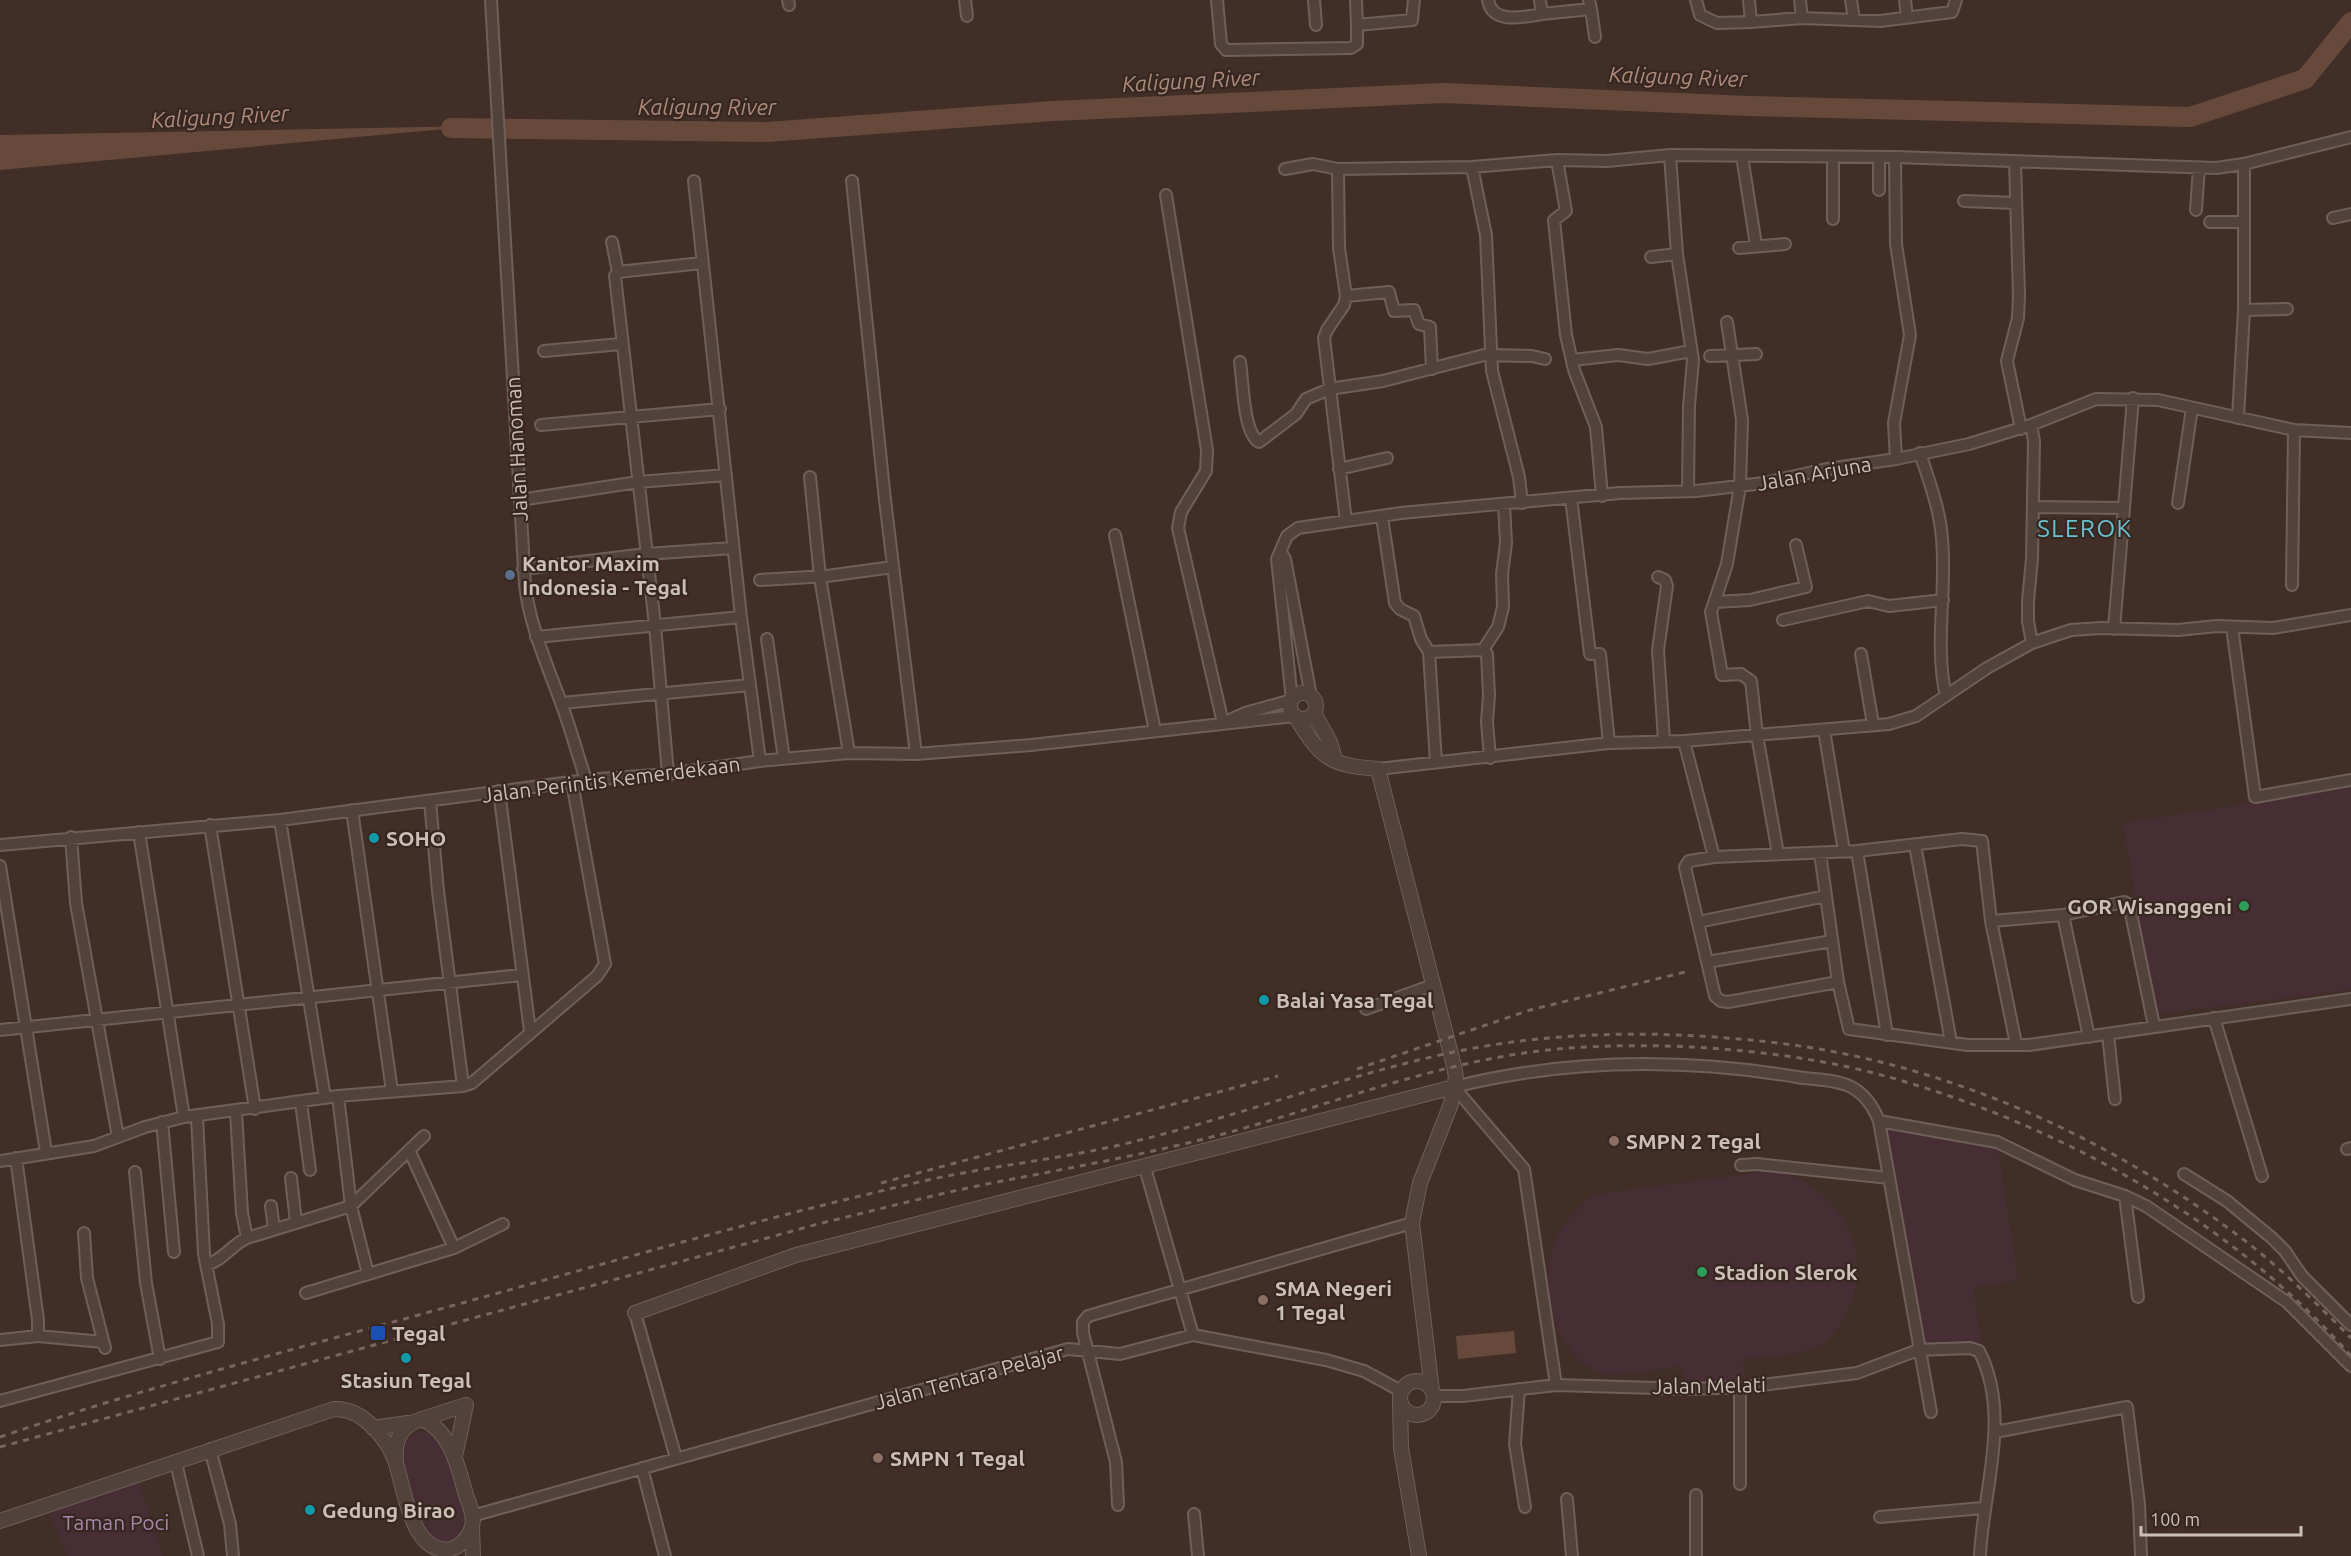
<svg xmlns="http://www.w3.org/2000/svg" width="2351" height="1556" viewBox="0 0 2351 1556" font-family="Ubuntu,sans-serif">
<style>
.green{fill:#472d34}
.water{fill:#67493c}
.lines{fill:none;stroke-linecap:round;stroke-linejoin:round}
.river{stroke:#67493c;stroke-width:20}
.minor-casing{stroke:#6e6059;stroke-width:14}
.tertiary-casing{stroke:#6e6059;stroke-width:16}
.minor{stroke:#51423b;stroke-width:10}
.tertiary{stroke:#51423b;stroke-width:14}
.rail{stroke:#78665d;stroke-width:3;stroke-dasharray:6 6;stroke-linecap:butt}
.service-dot{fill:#5c6f8a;stroke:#362720;stroke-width:2}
.culture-dot{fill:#0f9aa8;stroke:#362720;stroke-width:2}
.leisure-dot{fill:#2e9e5b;stroke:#362720;stroke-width:2}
.education-dot{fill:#8d6e63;stroke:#362720;stroke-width:2}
.transit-dot{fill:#1a4fb4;stroke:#362720;stroke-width:2}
.labels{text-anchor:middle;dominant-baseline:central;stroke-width:4.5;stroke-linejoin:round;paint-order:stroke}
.street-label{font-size:21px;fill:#cbbfb8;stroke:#362720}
.poi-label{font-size:21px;font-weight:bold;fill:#cbbfb8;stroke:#362720;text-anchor:start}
.park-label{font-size:21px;fill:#a985aa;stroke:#362720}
.water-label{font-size:22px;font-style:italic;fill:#ad897a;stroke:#362720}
.quarter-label{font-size:24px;letter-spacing:1.5px;fill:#6bc1d3;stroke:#362720}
</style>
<rect width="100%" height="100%" fill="#412f27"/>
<!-- green -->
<path class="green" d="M 2351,788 L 2351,990 L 2155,1014 L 2123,823 Z
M 1879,1121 L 1997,1142 L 2018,1280 L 1974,1288 L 1980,1337 L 1979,1351 L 1918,1350 Z
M 1784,1169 C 1800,1182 1819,1188 1832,1204 C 1843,1216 1853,1236 1856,1253 C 1862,1284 1846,1334 1815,1348 C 1802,1355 1760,1357 1743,1359 L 1746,1387 L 1689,1389 L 1681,1366 C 1665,1368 1617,1377 1604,1374 C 1553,1360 1536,1278 1557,1237 C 1566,1220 1579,1208 1592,1195 Z
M 418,1432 L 432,1433 L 438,1437 L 445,1449 L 465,1518 L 460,1537 L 449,1544 L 436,1543 L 423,1529 L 403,1460 L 404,1446 L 407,1440 Z
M 138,1480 L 163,1556 L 68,1556 L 48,1510 Z"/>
<!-- water -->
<path class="water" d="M 477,126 L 0,170 L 0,135 Z
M 1514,1331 L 1516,1353 L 1458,1359 L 1456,1336 Z"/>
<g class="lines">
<!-- river -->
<path class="river" d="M 451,128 L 767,132 L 1053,111 L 1444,93 L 1749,106 L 2190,117 L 2305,79 L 2351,22"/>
<!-- minor casing -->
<g class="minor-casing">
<path id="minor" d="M 491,0 L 525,585 C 530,626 546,662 560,700 C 570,726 577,753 586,780
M 788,0 L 789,5
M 965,0 L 967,16
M 1217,0 L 1221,44 L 1226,50 L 1351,48 L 1357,44 L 1357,25
M 1314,0 L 1316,25
M 1356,0 L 1357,25 L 1412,20 L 1414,0
M 1488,0 C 1492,25 1524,17 1542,14
M 1540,0 L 1542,14 L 1591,9 L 1589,0
M 1696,0 L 1700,15 L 1717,23 L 1751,22
M 1749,0 L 1751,22 L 1802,18 L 1880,21 L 1952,12 L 1956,0
M 1800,0 L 1802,18
M 1851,0 L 1854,20
M 1905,0 L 1907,17
M 1591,9 L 1595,37
M 1670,155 L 1677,254 L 1693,360 L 1689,406 L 1688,491
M 1742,156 L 1756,245
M 1895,157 L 1896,244 L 1910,335 L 1894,423 L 1896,459
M 1557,160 L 1566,211 L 1554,220 L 1566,335 L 1574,370 L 1596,427 L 1602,496
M 2015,162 L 2019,296 L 2018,318 L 2007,361 L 2021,429
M 1472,167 L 1486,235 L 1492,371 L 1519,477 L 1522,503
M 1285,169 L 1313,164 L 1338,169
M 694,181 L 741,617 L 760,761
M 852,181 L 885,500 L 916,754
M 1879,190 L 1879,158
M 1166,195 L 1207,450 L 1206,471 L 1181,512 L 1178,528 L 1223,723
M 1964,201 L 2016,203
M 2196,210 L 2199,168
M 2333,218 L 2351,214
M 1833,219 L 1833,158
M 2210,222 L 2244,222
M 612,242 L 618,272
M 1739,248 L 1785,244
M 1651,257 L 1677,254
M 1346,296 L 1389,292 L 1394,311 L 1414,310 L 1419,324 L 1430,327 L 1432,369
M 2244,310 L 2287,309
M 1727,322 L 1742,420 L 1740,486 L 1727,564 L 1711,612 L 1722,675 L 1741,674 L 1751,681 L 1757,735 L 1778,854
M 544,351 L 621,344
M 1710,356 L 1756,354
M 1572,360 L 1618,355 L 1648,359 L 1691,351
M 1240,362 C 1243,380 1243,433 1259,442 L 1296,414 L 1306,399 L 1329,389 L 1383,381 L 1484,355 L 1532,356 L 1545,359
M 2238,418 L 2244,310 L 2244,164
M 541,425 L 720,409
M 2031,425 L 2034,441 L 2032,559 L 2028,601 L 2028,621 L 2032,643
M 1920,453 C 1929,481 1940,509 1942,539 C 1947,590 1934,646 1946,696
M 1339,469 L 1387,458
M 810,477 L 820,577 L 849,753
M 1571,498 L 1590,654 L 1600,654 L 1609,743
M 520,500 L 638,482 L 726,475
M 2178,503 L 2192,408
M 2033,507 L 2124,508
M 1382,517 L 1395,603 L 1400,609 L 1414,616 L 1421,639 L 1429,652 L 1436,762
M 1346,521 L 1324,338 L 1327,330 L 1344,305 L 1346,296 L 1339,248 L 1338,169 L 1472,167 L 1557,160 L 1607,161 L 1670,155 L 1895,157 L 2216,168 L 2244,164 L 2351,137
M 1115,535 L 1155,731
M 1281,552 L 1285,559 L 1311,696
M 523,569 L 646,554 L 733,548
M 1658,577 L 1665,580 L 1667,586 L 1658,650 L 1664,740
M 760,580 L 827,576 L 893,567
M 2292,585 L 2294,430
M 1715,602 L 1750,600 L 1806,587 L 1796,545
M 1783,620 L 1868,601 L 1889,606 L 1943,600
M 2232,627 L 2255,797 L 2351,780
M 2114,629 L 2133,398
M 536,637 L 741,617
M 767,639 L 784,759
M 1483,650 L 1498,627 L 1503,607 L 1502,574 L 1506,543 L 1504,504
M 1429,652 L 1483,650 L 1487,654 L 1489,695 L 1487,722 L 1490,758
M 1861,654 L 1873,724
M 562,703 L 750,685
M 1223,723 L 1245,713 L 1292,700 L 1277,559 L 1287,536 L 1298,528 L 1401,513 L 1620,493 L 1696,491 L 1764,483 L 1827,469 L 1896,459 L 1969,444 L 2031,425 L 2096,399 L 2158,400 L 2294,430 L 2351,433
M 1824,730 L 1844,851
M 1684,741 L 1714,857
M 1378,769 L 1609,743 L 1684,741 L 1889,724 L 1916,716 L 1987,668 L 2032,643 L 2071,630 L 2101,628 L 2178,630 L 2217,626 L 2273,628 L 2351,615
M 668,774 L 655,625 L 615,276 L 618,272 L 702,263
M 499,791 L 530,1031
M 430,801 L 438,891 L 463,1086
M 352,810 L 392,1091
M 280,820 L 325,1098
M 210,825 L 255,1109
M 139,832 L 184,1117
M 71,837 L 76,903 L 118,1137
M 0,845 L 280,820 L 586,780 L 668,774 L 760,761 L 849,753 L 916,754 L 1031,745 L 1295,716
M 1915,845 L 1951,1042
M 1820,853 L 1838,982 L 1849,1029 L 1968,1045 L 2029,1045 L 2351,999
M 0,866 L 46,1152
M 2063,915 L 2124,902 L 2129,904 L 2154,1026
M 1991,921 L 2063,915 L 2089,1037
M 1698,922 L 1826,896
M 1707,962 L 1832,941
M 1838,982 L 1728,1002 L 1721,1001 L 1715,996 L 1685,867 L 1689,861 L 1714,857 L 1857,851
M 1366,1009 L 1433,985
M 2214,1018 L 2262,1176
M 0,1030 L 521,975
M 2108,1034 L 2115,1099
M 1887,1035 L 1857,851 L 1962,839 L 1982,841 L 1991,921 L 2016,1044
M 1454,1087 C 1566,1059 1682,1058 1797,1077 C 1813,1080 1836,1079 1851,1087 C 1865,1094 1873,1106 1879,1121 L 1931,1412
M 1454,1087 L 1524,1169 L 1556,1385
M 338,1096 L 351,1206 L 368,1274
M 301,1103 L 310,1170
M 236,1112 L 242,1213 L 247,1238
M 1879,1121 L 1997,1142 L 2075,1180 L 2125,1196 L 2146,1206 L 2287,1302 L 2351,1366
M 162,1122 L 174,1252
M 2347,1149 L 2351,1148
M 409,1150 L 454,1248
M 16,1158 L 38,1320 L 38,1336
M 0,1161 L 94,1146 L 145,1127 L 184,1117 L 338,1096 L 463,1086 L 472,1083 L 597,976 L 605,964 L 572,782
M 1741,1165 L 1757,1164 L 1889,1178
M 1145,1168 L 1193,1335
M 135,1172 L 146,1283 L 160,1359
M 2184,1174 L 2227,1201 L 2272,1238 L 2285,1251 L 2302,1276 L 2351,1325
M 291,1178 L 296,1222
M 2125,1196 L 2138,1297
M 271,1206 L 274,1229
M 84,1233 L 87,1278 L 105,1348
M 206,1265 C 224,1260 231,1245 247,1238 L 351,1206 L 424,1136
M 306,1293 L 454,1248 L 503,1224
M 635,1313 L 676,1458
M 0,1340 L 38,1336 L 103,1342
M 1519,1389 L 1515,1444 L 1525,1507
M 1434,1396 L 1463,1396 L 1556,1385 L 1689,1389 L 1746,1387 L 1857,1373 L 1918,1350 L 1970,1348 L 1979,1351 C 2012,1415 1983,1489 1980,1556
M 0,1401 L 218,1342 L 218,1324 L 204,1254 L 197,1117
M 1995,1432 L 2127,1407 L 2139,1504 L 2141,1556
M 210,1449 L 230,1524 L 233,1556
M 176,1463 L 198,1556
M 642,1468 L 665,1556
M 1740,1484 L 1740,1388
M 1696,1495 L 1696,1556
M 1567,1499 L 1572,1556
M 1118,1505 L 1116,1462 L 1083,1333 L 1083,1322 L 1088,1316 L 1412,1223
M 1194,1514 L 1198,1556
M 472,1516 L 1068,1349 L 1120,1354 L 1193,1335 L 1326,1360 L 1364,1371 L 1401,1391
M 1880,1517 L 1983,1508"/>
</g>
<!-- tertiary casing -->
<g class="tertiary-casing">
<path id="tertiary" d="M1290 706a13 13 0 1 1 26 0a13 13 0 1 1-26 0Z
M 1314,713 L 1330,742 L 1335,760
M 1295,716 C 1321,758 1328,765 1378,769 L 1454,1066 L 1456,1077 L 1451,1104 L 1420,1183 L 1412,1223 L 1432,1391
M 635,1313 L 796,1255 L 1454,1087
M1400 1398a17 17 0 1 1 34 0a17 17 0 1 1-34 0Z
M 1400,1401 L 1401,1448 L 1419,1556
M 422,1419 C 451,1431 458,1467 466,1495 C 469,1504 475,1516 472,1526 C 470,1536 461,1546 451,1549 C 412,1556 404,1489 396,1463 C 394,1440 400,1426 422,1419 Z
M 422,1419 L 466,1405
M 373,1428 L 408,1423
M 455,1456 L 466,1405
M 0,1521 L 334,1409 C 363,1408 387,1438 396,1463
M 472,1527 L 473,1556"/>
</g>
<!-- minor -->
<use href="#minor" class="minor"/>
<!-- tertiary -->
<use href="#tertiary" class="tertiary"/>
<!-- rail -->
<path class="rail" d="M 1357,1069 L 1530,1010 L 1685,972
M 881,1183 L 1278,1076
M 0,1437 C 146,1387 296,1349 444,1308 C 604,1264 765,1217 928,1180 C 992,1166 1059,1159 1124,1144 C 1234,1118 1339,1077 1449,1053 C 1552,1031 1656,1030 1760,1041 C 1933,1058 2102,1132 2240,1237 C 2280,1267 2316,1303 2351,1338
M 0,1447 L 822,1223 C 876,1210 929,1196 982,1185 C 1058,1170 1133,1157 1208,1138 C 1324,1108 1437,1060 1558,1049 C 1659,1040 1787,1049 1885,1076 C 2059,1124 2231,1220 2351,1356"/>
</g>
<!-- markers -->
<circle class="service-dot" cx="510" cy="575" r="6"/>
<g class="culture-dot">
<circle cx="374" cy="838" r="6"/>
<circle cx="1264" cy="1000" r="6"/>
<circle cx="406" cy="1358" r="6"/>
<circle cx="310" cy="1510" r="6"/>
</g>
<g class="leisure-dot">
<circle cx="2244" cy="906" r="6"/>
<circle cx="1702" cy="1272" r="6"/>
</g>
<g class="education-dot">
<circle cx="1614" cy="1141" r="6"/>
<circle cx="1263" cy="1300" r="6"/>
<circle cx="878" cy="1458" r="6"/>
</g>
<rect class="transit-dot" x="370" y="1325" width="16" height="16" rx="3"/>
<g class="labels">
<!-- street labels -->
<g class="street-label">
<text transform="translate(516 449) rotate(-93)">Jalan Hanoman</text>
<text transform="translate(1814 473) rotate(-10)">Jalan Arjuna</text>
<text transform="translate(611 779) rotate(-7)">Jalan Perintis Kemerdekaan</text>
<text transform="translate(969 1377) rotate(-15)">Jalan Tentara Pelajar</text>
<text transform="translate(1709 1385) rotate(-1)">Jalan Melati</text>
</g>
<!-- poi labels -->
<g class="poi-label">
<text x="522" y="563">Kantor Maxim<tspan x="522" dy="24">Indonesia - Tegal</tspan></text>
<text x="386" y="838">SOHO</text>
<text x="2232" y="906" text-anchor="end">GOR Wisanggeni</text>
<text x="1276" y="1000">Balai Yasa Tegal</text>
<text x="1626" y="1141">SMPN 2 Tegal</text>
<text x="1714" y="1272">Stadion Slerok</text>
<text x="1275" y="1288">SMA Negeri<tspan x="1275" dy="24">1 Tegal</tspan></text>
<text x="392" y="1333">Tegal</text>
<text x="406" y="1380" text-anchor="middle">Stasiun Tegal</text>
<text x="890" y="1458">SMPN 1 Tegal</text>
<text x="322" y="1510">Gedung Birao</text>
</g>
<!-- park labels -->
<g class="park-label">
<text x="116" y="1522">Taman Poci</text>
</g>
<!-- water labels -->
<g class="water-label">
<text transform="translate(1678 76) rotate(2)">Kaligung River</text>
<text transform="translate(1191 80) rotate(-3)">Kaligung River</text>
<text x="707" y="106">Kaligung River</text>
<text transform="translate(220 116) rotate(-3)">Kaligung River</text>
</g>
<!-- quarter labels -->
<g class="quarter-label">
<text x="2085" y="528">SLEROK</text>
</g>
</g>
<!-- scale -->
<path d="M2141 1526v9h160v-9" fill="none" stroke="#cbbfb8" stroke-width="3"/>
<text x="2150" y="1526" font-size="18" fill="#cbbfb8" stroke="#362720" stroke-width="4.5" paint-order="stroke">100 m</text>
</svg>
